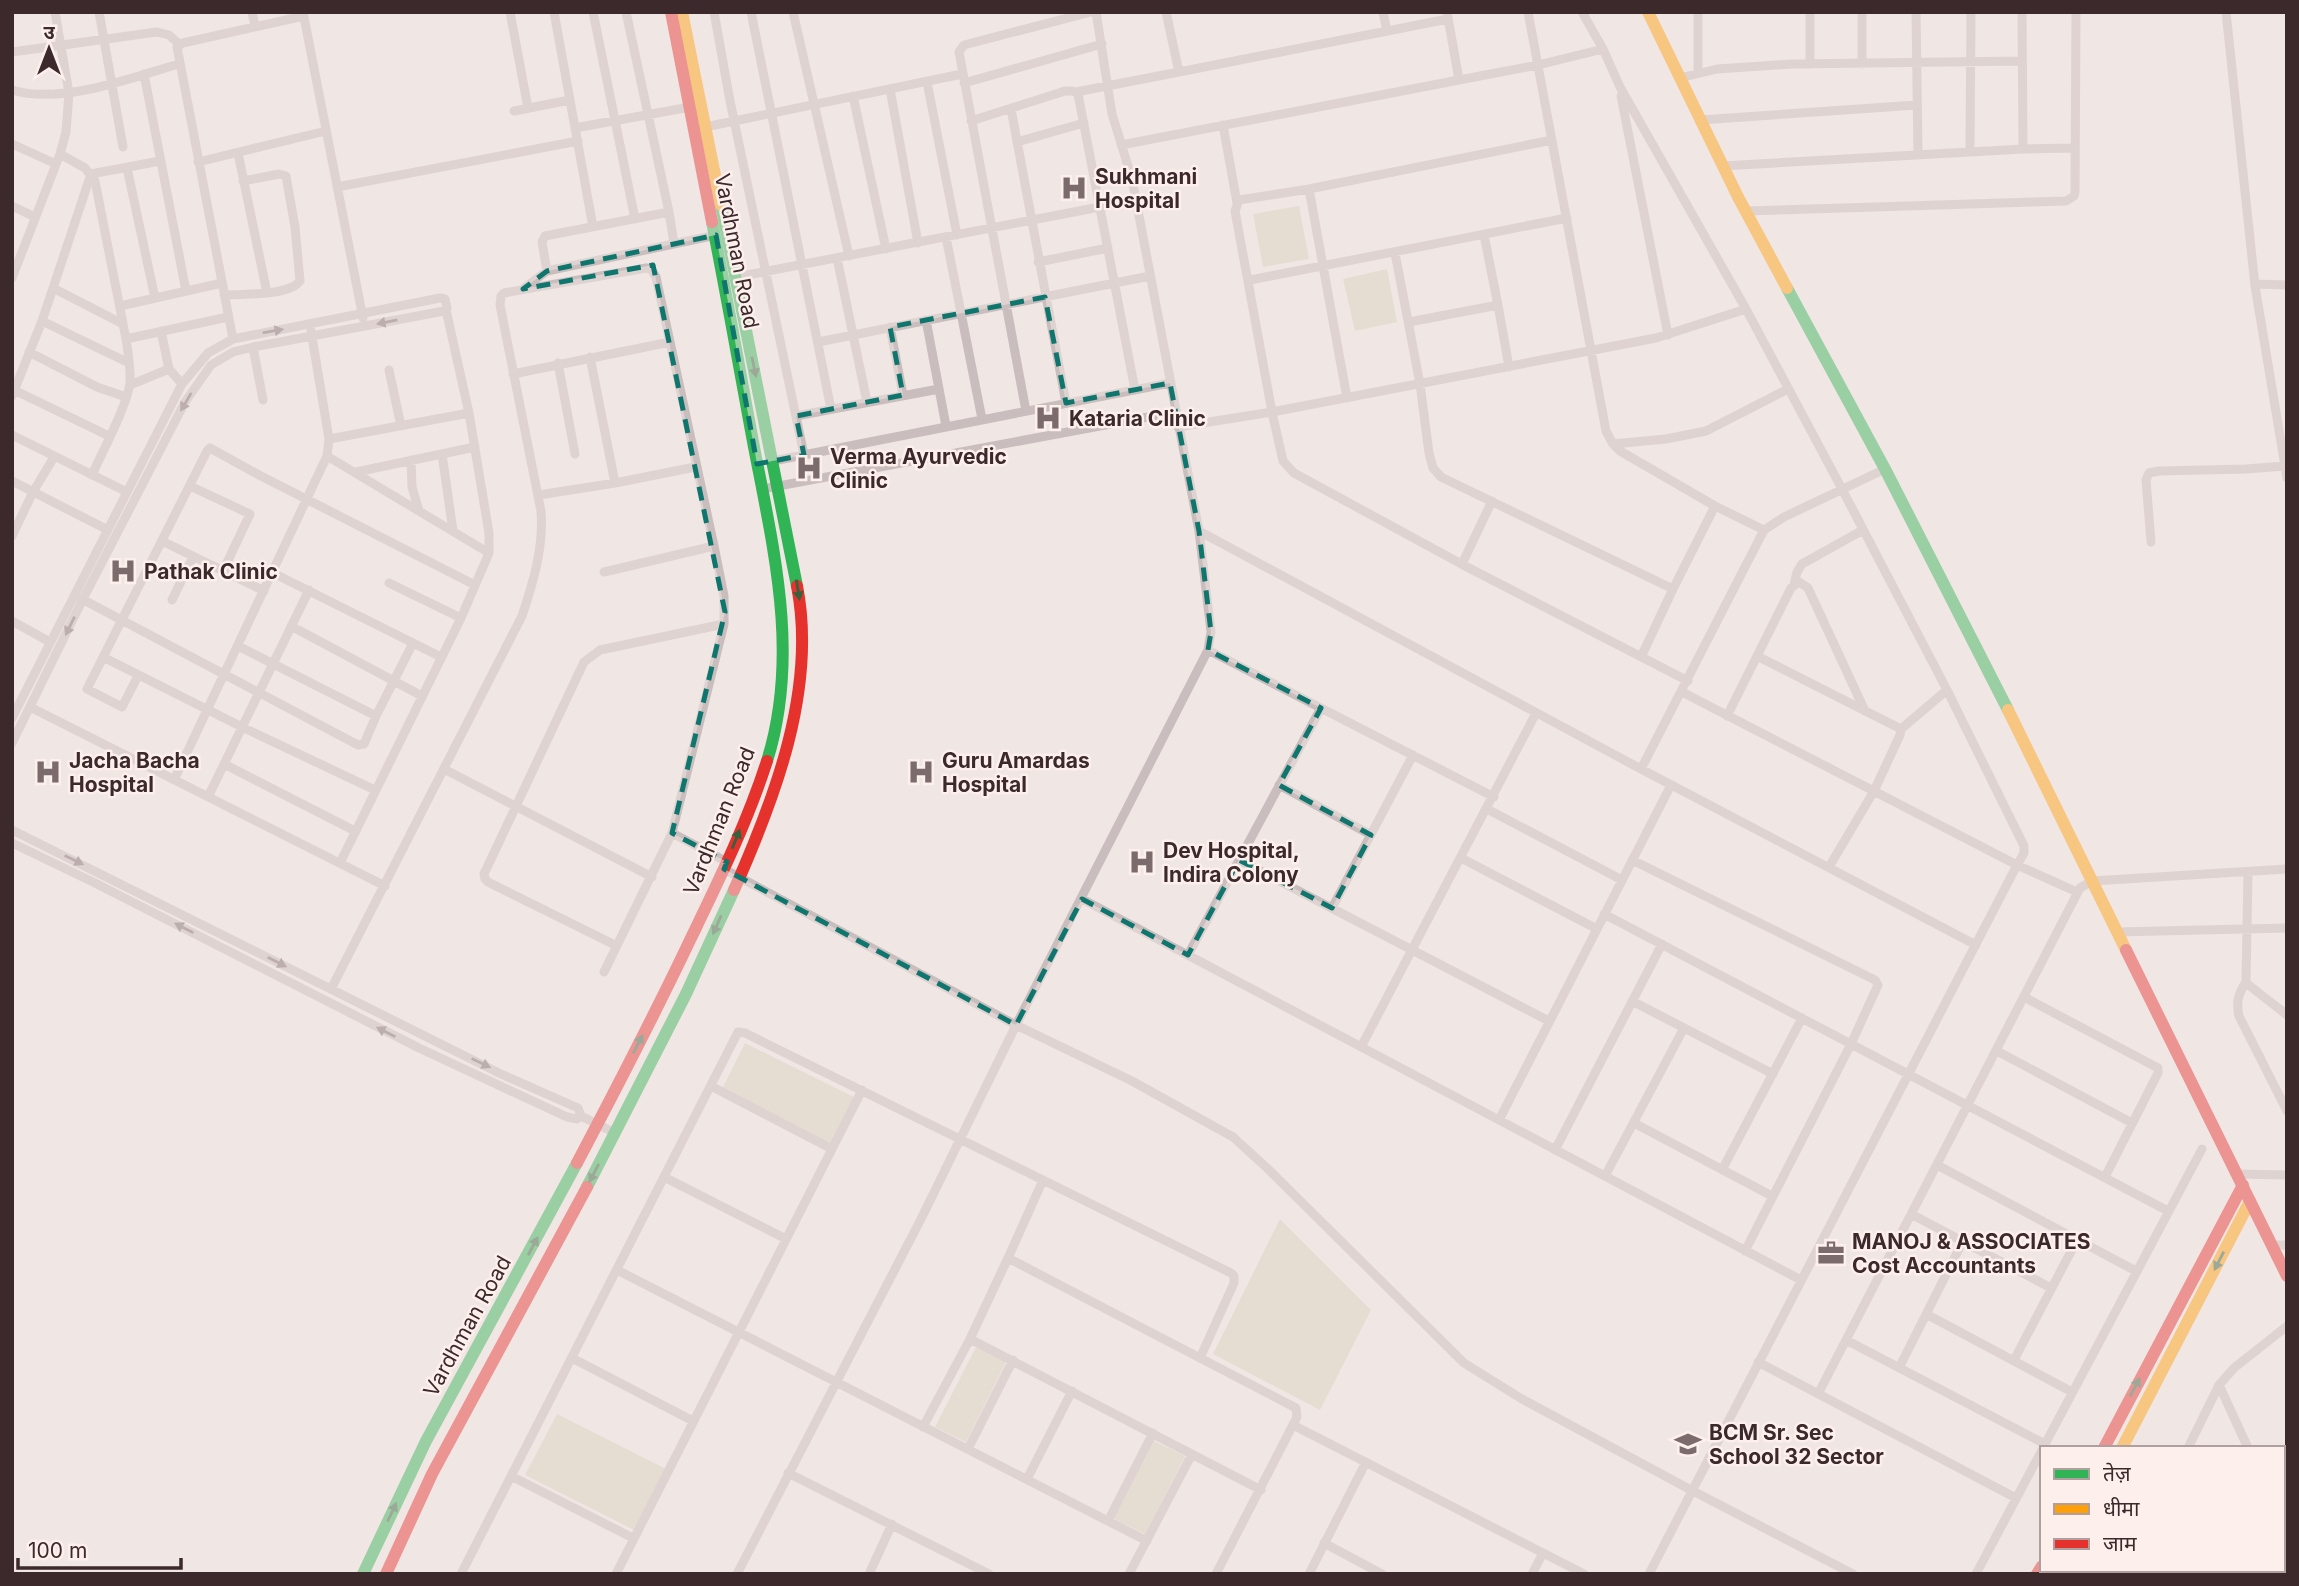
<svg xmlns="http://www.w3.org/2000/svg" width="2299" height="1586" viewBox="0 0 2299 1586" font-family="Inter,'Noto Sans Devanagari',sans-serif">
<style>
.green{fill:#d9d3bc}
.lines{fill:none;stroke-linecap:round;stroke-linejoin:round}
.street{stroke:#cabdbd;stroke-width:9}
.fast{stroke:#30b455;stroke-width:12}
.slow{stroke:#ff9f0a;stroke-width:12}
.jam{stroke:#e5322d;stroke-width:12}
.oneway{fill:#7c6c6d}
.oneway2{fill:#37613c}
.marked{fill:none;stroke:#0f766e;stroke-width:5;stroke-dasharray:14 9;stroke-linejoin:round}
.labels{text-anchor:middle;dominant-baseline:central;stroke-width:5;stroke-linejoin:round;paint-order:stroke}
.poi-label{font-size:21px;font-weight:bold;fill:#3c292b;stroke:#fcefec;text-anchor:start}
.street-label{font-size:21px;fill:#3c292b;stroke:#fcefec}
</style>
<rect width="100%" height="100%" fill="#f0e6e4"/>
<!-- green -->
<path class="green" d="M 1299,206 L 1309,259 L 1263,267 L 1253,214 Z
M 1387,269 L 1397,322 L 1355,331 L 1343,279 Z
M 745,1043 L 854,1097 L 829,1147 L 720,1093 Z
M 1280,1219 L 1371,1310 L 1320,1410 L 1213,1354 Z
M 976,1347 L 1006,1362 L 966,1442 L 935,1427 Z
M 557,1414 L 668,1470 L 636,1531 L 525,1475 Z
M 1154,1441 L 1185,1456 L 1145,1534 L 1114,1519 Z"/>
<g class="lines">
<!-- street -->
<path class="street" d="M 99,12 L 123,147
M 252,12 L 255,26
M 303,12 L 363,318
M 510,12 L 528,108
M 554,12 L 593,227
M 593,12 L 635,219
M 714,12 L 730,101 L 804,455
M 751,12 L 831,409
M 793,12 L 849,256
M 1166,12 L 1179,72 L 1448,19
M 1383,12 L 1387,31
M 1528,12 L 1606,431 L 1613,444 L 1620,451 L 1715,506 L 1764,530
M 1582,12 L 1603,49 L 1620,87 L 1746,309 L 1842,489 L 1947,690 L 2024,846 L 2024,853 L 2017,865 L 1649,1574
M 1698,12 L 1698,72
M 1810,12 L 1810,64
M 1862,12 L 1862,64
M 1916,12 L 1918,155
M 2226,12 L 2255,286 L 2287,478
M 12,52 L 157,32 L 169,35 L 179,44
M 144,74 L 186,291
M 1680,78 L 1717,69 L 1792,64 L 2021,61
M 1459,80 L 1538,65 L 1603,49
M 927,82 L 957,235
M 964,83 L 1102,44
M 890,89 L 918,243
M 12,90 C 62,105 130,78 179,64
M 1076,92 L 1179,72
M 853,96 L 886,249
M 1621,96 L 1668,335
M 1011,109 L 1066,403
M 514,111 L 570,100
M 1700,120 L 1917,105
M 971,121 L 1065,91 L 1073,91 L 1078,94 L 1135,390
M 1223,125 L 1237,203
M 705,127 L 962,74
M 575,128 L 690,107
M 1552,140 L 1309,189 L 1239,200 L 1235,211 L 1272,412 L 1656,338 L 1746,309
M 1017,142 L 1084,123
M 12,144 L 56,164
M 1121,145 L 1459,80 L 1447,12
M 2023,149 L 2075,148
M 1970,152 L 1971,12
M 238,153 L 267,293
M 60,154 L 85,168 L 95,181 L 126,339 C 128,353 131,369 130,383 C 127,406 102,452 92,475
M 198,162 L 326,131
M 1722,166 L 2023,149 L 2022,12
M 127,168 L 155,298
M 337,187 L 578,141
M 1309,189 L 1347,398
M 12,206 L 35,217
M 1746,211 L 2066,201 L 2074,196 L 2075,192 L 2076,12
M 669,212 L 674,243
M 946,237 L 982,419
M 1395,253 L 1420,384 L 1429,453 L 1433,468 L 1441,477 L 1673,589 L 1715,506
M 837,258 L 867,402
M 1038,262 L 1108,248
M 547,271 L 542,242 L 545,236 L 669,212 L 626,12
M 12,278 L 60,154 L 66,132 L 69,93 L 55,12
M 732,278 L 1136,200
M 1250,280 L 1567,218
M 2255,284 L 2287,285
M 53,288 L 123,324
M 524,288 L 547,271 L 716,235
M 224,295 C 242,294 289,296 300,281 L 295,227 L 286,176 L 279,174 L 243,181
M 1498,305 L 1509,367
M 120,306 L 222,283
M 446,310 L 469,413 L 489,533 L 489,553
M 926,320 L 946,426
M 42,321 L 129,363
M 1409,322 L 1498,305 L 1484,235
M 890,327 L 903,395
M 161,331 L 169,369 L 182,384
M 126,339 L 228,317
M 233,339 L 177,47 L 183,43 L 304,16
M 818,342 L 1150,276
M 253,347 L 263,400
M 29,352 L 97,387 L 126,397
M 590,357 L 615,483
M 558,363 L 575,454
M 389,370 L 401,426
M 513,374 L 670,342
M 130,385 L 169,369
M 14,390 L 109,436
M 12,396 L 42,321 L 91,174 L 160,161
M 1026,411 L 959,52 L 964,45 L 1091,12
M 796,416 L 939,389
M 1178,427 L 1272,412 L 1283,461 L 1294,473 L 1467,567 L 1688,681
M 12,435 L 127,492
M 329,439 L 469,413
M 1613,444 L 1666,439 L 1706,431 L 1788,389
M 442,454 L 453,531
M 327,456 L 489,553 L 461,618 L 340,863
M 411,460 L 412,487 L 419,511
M 773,461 L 1170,383
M 356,472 L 475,447
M 12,481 L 108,530
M 190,486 L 250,514 L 223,571
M 762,489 L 1175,412
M 539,495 L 615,483 L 695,467
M 1199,531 L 1641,769 L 1976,945
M 12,536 L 33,492 L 54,457
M 162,541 L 264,591
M 2151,542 L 2146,480 L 2149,473 L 2159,471 L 2246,469 L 2285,466
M 1462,564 L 1492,501
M 604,572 L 714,546
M 273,573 L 441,657
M 389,583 L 461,618
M 1794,585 L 1797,572 L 1802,564 L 1863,530
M 80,598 L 358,745 L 364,744 L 376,716 L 238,646
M 172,600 L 193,557
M 12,621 L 50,642
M 291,626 L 422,696
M 1208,650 L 1494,797
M 1757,656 L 1901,729 L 1900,735 L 1874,791 L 1829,867
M 103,657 L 242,727 L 375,790
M 1641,657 L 1673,589
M 138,676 L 122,707 L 87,689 L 207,451 L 210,448 L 259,475 L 475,585
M 1682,692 L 2017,865 L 2077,892
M 30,707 L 385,886
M 376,716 L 413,643
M 1727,716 L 1791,588 L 1799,582 L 1808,588 L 1865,711
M 12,718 L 182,384 L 208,353 L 233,339 L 440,298 L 445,299 L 447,308 L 444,311 L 253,347 L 233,352 L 211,365 L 185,402 L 83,599 L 12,743
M 1901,729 L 1947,690
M 224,764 L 355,831
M 444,769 L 652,877
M 1641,769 L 1764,530 L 1784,517 L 1885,469
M 174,780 L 327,456 L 329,439 L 311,331
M 1279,785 L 1371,835
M 208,797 L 309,590
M 1487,809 L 1622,880
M 12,830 L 501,1074 L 578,1108 L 581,1116 L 615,1133
M 672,833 L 727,862
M 12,843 L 93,882 L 419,1048 L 567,1117 L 577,1119 L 581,1116
M 1461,858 L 1597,929
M 1239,860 L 1549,1021
M 1632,860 L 1875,980 L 1878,985 L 1851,1044 L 1745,1251
M 724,869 L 1016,1025 L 1132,1081 L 1233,1137 L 1267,1168 L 1464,1363 L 1522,1399 L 1691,1490 L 1853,1574
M 2248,872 L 2246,983 L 2287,1015
M 1082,899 L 1801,1280
M 1332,908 L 1413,755
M 1604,914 L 2168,1211
M 2116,932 L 2287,928
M 617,946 L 488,882 L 485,879 L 484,874 L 584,662 L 600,650 L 724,624
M 1188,955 L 1321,708
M 2246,982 C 2238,994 2236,1002 2239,1016 L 2287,1111
M 331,989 L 522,616 C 533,583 544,547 541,511 L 500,305 L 501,296 L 504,293 L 646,268 L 651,269 L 656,277 L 714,546 L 724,596 L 724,624 L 672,833 L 604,972
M 2024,997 L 2158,1068 L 2158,1073 L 2105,1177
M 1632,1001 L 1773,1074
M 1361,1047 L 1536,713
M 1997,1051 L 2132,1123
M 711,1086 L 832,1149
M 1499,1120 L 1671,785
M 1634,1123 L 1772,1196
M 1555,1150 L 1662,944
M 1937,1165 L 2136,1271
M 1722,1170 L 1802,1018
M 2237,1174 L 2287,1175
M 1605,1176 L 1684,1028
M 664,1177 L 786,1239
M 1043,1180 L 1008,1258 L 1296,1408 L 1297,1417 L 1216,1574
M 1911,1214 L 2051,1288
M 2272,1245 L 2287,1245
M 617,1270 L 1147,1541
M 1926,1314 L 2072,1392
M 970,1339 L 1261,1490
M 1846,1340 L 2045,1444
M 572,1358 L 693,1421
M 2014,1360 L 2077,1240
M 1758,1362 L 2016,1498
M 1899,1368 L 1963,1241
M 2219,1385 L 2234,1368 L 2287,1326
M 1818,1394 L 2080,888 L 2092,881 L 2287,869
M 1293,1425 L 1584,1574
M 923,1427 L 970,1339 L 1008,1258
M 2043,1448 L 2202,1149
M 2188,1448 L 2219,1385 L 2248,1448
M 968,1449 L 1013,1360
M 788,1473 L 989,1574
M 511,1476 L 633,1538
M 1027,1479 L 1072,1391
M 1108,1521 L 1153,1433
M 2283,1521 L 2287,1528
M 1324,1543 L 1382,1574
M 461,1574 L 738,1032 L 745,1033 L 1231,1273 L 1234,1276 L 1234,1283 L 1200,1358
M 616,1574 L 862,1090
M 737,1574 L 922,1217 L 1016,1025 L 1208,650 L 1211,632 L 1199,531 L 1132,179 L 1112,114 L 1096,12
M 869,1574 L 892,1524
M 1129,1574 L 1192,1454
M 1309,1574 L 1366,1462
M 1532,1574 L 1543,1553
M 1976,1574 L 2042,1450
M 2124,1574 L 2126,1570
M 2226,1574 L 2228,1570"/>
<!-- fast -->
<path class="fast" d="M 721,205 L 797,586
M 712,222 C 727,297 740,372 754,447 C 774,551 800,656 767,761
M 1787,288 L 1885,469 L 2008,710
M 587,1187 L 686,994 L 734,890
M 363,1574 L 426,1441 L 577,1163"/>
<!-- slow -->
<path class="slow" d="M 682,12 L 721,205
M 1648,12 L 1738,197 L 1787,288
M 2008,710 L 2126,950
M 2122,1448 L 2250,1201
M 2058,1574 L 2059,1570"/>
<!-- jam -->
<path class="jam" d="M 671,12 L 712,222
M 734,890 C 775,798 817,688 797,586
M 2126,950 L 2287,1276
M 577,1163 C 616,1089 655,1014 691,938 C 719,880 747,823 767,761
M 2104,1448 L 2243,1185
M 386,1574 L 432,1474 L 587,1187
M 2037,1574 L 2042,1566"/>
</g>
<!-- one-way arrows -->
<defs><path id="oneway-solid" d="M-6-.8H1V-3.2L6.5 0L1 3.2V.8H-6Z" transform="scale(1.75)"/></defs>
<g class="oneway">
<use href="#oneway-solid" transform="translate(387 322) rotate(169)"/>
<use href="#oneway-solid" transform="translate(273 331) rotate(-10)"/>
<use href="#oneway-solid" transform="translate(186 402) rotate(120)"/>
<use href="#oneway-solid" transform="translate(70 626) rotate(116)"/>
<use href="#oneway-solid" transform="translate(74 860) rotate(26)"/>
<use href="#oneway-solid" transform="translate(184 928) rotate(-153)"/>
<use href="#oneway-solid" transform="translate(277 962) rotate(27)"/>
<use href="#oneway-solid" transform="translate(386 1032) rotate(-153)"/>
<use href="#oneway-solid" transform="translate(481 1063) rotate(26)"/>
</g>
<g class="oneway2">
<use href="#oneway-solid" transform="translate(754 367) rotate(78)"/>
<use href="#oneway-solid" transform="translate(798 590) rotate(81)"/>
<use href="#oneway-solid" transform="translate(736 839) rotate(-68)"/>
<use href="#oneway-solid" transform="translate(717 925) rotate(114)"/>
<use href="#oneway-solid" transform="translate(638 1044) rotate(-63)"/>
<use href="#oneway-solid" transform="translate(594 1173) rotate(118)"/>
<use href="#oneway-solid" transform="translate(533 1246) rotate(-62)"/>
<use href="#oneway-solid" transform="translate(2219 1261) rotate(117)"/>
<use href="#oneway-solid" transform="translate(2135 1387) rotate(-62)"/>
<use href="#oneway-solid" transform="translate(392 1512) rotate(-65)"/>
</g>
<!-- marked area -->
<path d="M0 0H2299V1586H0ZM 716,235 L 757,464 L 804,455 L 796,416 L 903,395 L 890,327 L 926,320 L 1045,297 L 1066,403 L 1170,383 L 1199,531 L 1211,632 L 1208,650 L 1321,708 L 1279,785 L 1371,835 L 1332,908 L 1239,860 L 1188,955 L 1082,899 L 1016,1025 L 724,869 L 727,862 L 672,833 L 725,612 L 653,265 L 523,289 L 547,271 Z" fill="#f0e6e4" fill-opacity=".55" fill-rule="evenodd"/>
<path class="marked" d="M 716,235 L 757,464 L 804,455 L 796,416 L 903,395 L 890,327 L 926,320 L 1045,297 L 1066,403 L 1170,383 L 1199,531 L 1211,632 L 1208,650 L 1321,708 L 1279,785 L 1371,835 L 1332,908 L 1239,860 L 1188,955 L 1082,899 L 1016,1025 L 724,869 L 727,862 L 672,833 L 725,612 L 653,265 L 523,289 L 547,271 Z"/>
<!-- icons -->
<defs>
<g id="hospital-bare" transform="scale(2.1)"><path d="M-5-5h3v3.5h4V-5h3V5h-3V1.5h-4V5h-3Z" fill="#7b6b6c" stroke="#fcefec" stroke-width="2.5" paint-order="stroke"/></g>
<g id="office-bare" transform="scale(2.1)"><path d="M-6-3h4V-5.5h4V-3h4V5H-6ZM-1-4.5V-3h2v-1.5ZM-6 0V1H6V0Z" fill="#7b6b6c" stroke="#fcefec" stroke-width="2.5" paint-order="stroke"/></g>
<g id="school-bare" transform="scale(2.1)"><path d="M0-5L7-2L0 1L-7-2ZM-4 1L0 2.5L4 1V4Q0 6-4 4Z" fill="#7b6b6c" stroke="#fcefec" stroke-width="2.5" paint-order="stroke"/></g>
</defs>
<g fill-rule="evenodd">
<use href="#hospital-bare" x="1074" y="188"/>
<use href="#hospital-bare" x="1048" y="418"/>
<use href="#hospital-bare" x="809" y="468"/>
<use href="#hospital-bare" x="123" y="571"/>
<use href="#hospital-bare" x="48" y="772"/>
<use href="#hospital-bare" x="921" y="772"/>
<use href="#hospital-bare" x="1142" y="862"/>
<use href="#office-bare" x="1831" y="1253"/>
<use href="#school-bare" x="1688" y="1444"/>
</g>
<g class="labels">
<!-- poi labels -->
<g class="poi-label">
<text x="1095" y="176">Sukhmani<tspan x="1095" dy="24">Hospital</tspan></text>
<text x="1069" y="418">Kataria Clinic</text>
<text x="830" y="456">Verma Ayurvedic<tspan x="830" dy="24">Clinic</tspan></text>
<text x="144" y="571">Pathak Clinic</text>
<text x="69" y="760">Jacha Bacha<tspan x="69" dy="24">Hospital</tspan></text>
<text x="942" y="760">Guru Amardas<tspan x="942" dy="24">Hospital</tspan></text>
<text x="1163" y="850">Dev Hospital,<tspan x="1163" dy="24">Indira Colony</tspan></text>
<text x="1852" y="1241">MANOJ &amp; ASSOCIATES<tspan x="1852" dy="24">Cost Accountants</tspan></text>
<text x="1709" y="1432">BCM Sr. Sec<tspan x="1709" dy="24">School 32 Sector</tspan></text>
</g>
<!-- street labels -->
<g class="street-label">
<text transform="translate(737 251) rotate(79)">Vardhman Road</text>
<text transform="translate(719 821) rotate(-68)">Vardhman Road</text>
<text transform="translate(467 1326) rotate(-61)">Vardhman Road</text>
</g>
</g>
<!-- border -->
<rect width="2299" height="1586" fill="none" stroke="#3c292b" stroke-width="28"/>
<!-- legend -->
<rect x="2040" y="1446" width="245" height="126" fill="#fcefec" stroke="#afa09f" stroke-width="2"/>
<rect x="2054" y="1469" width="35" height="10" fill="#30b455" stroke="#afa09f" stroke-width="2"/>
<text x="2103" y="1481" font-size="21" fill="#3c292b">तेज़</text>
<rect x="2054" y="1504" width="35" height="10" fill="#ff9f0a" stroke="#afa09f" stroke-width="2"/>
<text x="2103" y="1516" font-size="21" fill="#3c292b">धीमा</text>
<rect x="2054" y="1539" width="35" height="10" fill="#e5322d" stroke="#afa09f" stroke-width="2"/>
<text x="2103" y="1551" font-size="21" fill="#3c292b">जाम</text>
<!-- north arrow -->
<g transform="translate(49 49)" stroke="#fcefec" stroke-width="5" paint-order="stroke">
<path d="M0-5L12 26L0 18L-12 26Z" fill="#3c292b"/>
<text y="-10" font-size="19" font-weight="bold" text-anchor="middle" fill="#3c292b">उ</text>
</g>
<!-- scale -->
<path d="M18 1558v10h163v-10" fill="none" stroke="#3c292b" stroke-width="3.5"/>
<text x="28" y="1558" font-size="21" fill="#3c292b" stroke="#fcefec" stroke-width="5" paint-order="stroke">100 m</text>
</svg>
